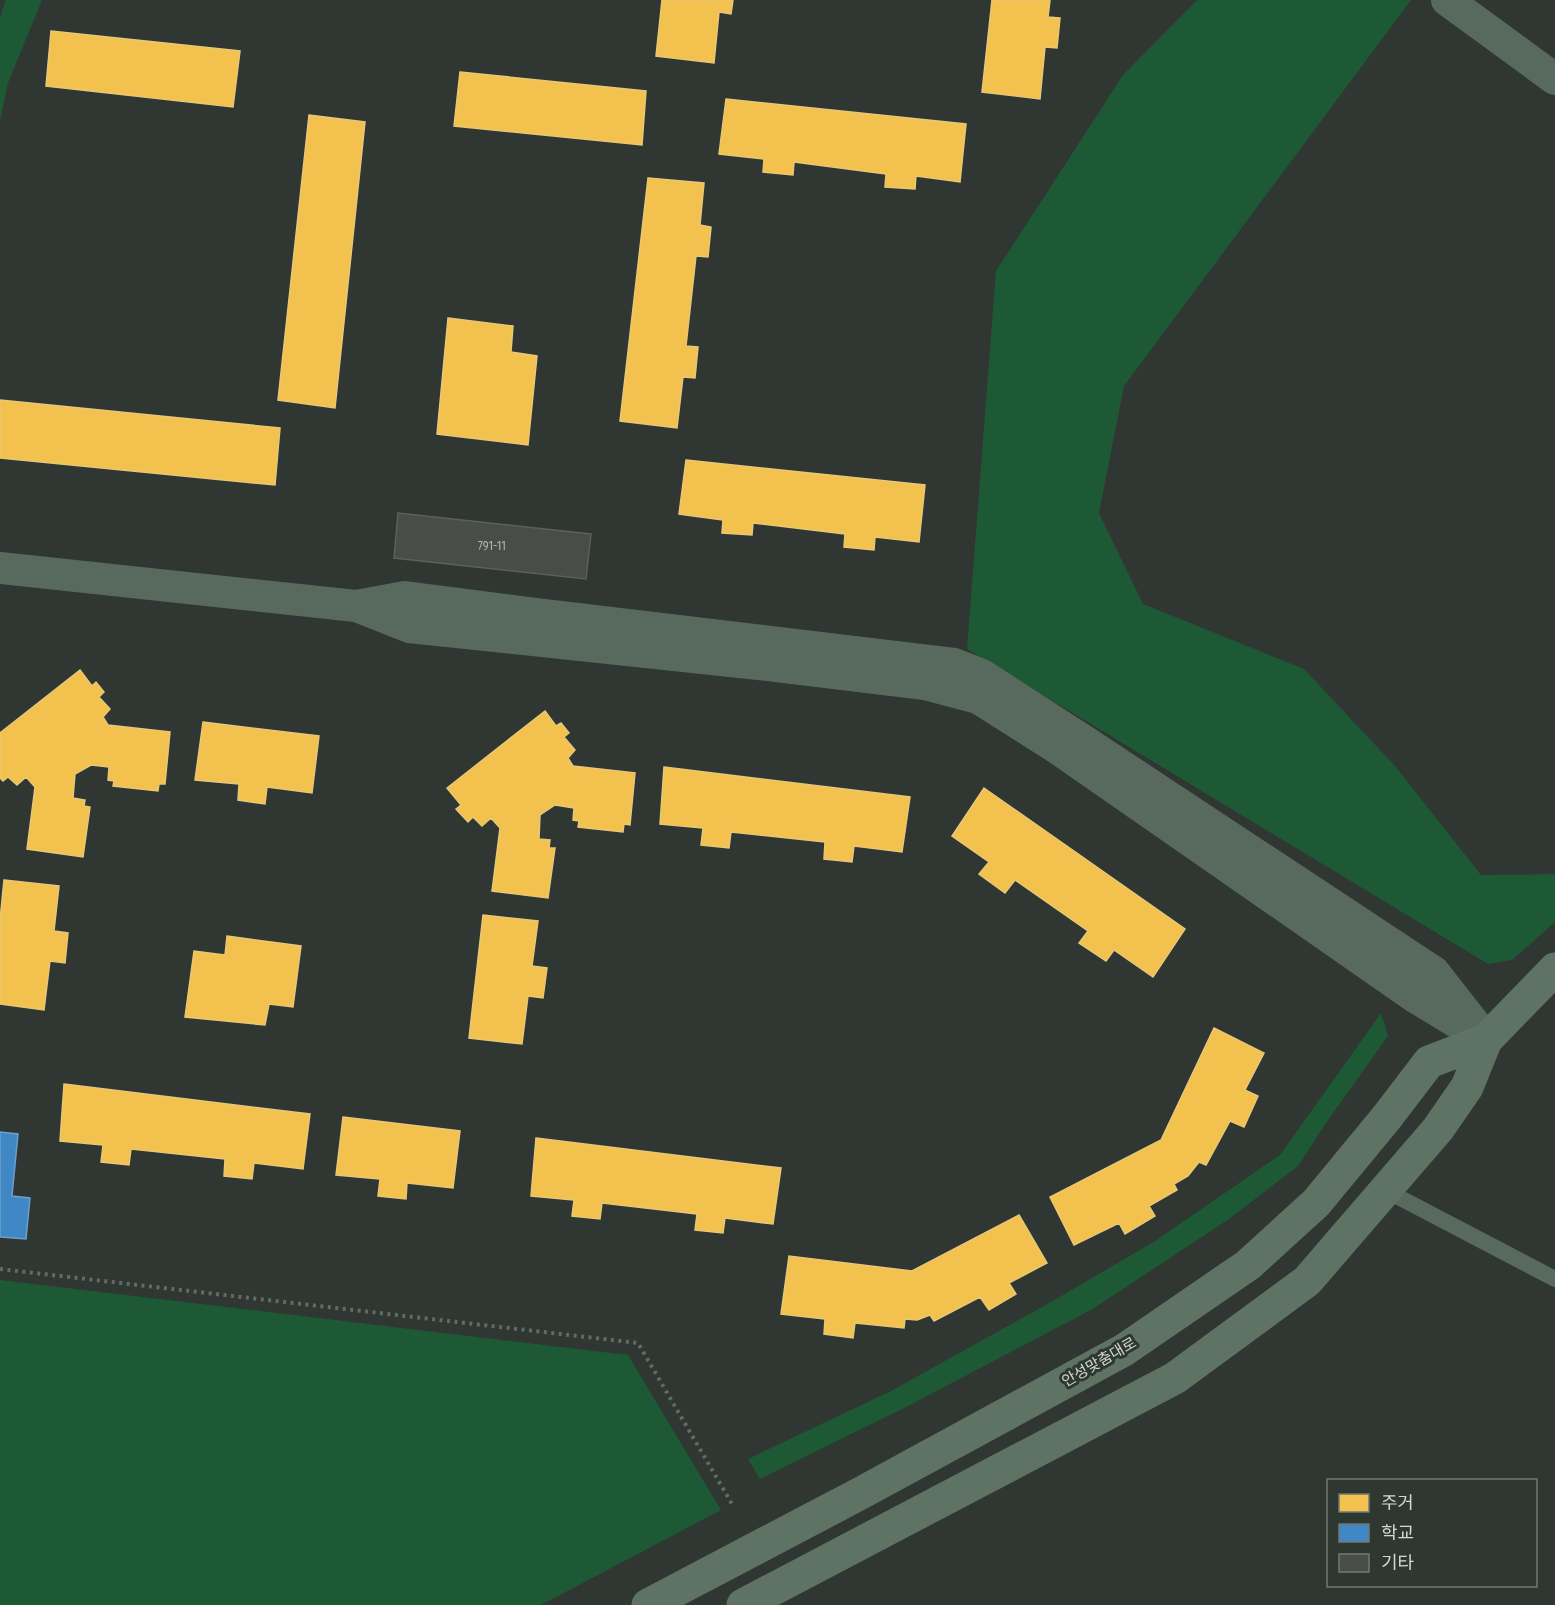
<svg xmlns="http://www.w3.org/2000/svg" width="1555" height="1605" viewBox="0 0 1555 1605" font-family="'Fira Sans Condensed','Noto Sans KR',sans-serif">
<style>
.green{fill:#1e5935}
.homes{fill:#f2c14e;stroke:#e8c876;stroke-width:1.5}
.schools{fill:#3f88c5;stroke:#6ba0ca;stroke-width:1.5}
.building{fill:#494d49;stroke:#5c605d;stroke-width:1.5}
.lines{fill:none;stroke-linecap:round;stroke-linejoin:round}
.path{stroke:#606c63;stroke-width:4;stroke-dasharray:3 4.5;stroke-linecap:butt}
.service{stroke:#58695d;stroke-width:16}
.minor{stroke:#58695d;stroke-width:32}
.secondary{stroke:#5f7365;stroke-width:33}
.labels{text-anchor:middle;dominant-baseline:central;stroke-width:6;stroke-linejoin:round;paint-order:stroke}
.number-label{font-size:12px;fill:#b0b5b1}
.street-label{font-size:15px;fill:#d2d8d4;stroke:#2e3831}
</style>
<rect width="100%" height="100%" fill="#303632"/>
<!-- green -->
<path class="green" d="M 6,0 L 42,0 L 8,83 L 0,121 L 0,17 Z
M 1197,0 L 1411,0 L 1124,386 L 1099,513 L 1143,604 L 1304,669 L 1395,766 L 1481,875 L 1555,874 L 1555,922 L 1512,960 L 1488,964 L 967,649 L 996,271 L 1123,75 Z
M 1381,1013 L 1388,1036 L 1326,1123 L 1298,1166 L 1229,1219 L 1091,1310 L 910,1405 L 760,1479 L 748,1459 L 891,1391 L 1058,1298 L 1155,1241 L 1280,1155 Z
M 0,1280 L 628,1355 L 721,1510 L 541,1605 L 0,1605 Z"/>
<!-- homes -->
<path class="homes" d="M 662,0 L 733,0 L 731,14 L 719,12 L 714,63 L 656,56 Z
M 992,0 L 1050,0 L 1048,17 L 1060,18 L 1057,48 L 1045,47 L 1040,99 L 982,92 Z
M 51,31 L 240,51 L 233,107 L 46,86 Z
M 460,72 L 646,91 L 642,145 L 454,126 Z
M 726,99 L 966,124 L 960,182 L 916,176 L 915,189 L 885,187 L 886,174 L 794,162 L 793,175 L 763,172 L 764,159 L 719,154 Z
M 309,115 L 365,122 L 335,408 L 278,400 Z
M 648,178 L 704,183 L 700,225 L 711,227 L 708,257 L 696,256 L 686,346 L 698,347 L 695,378 L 683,377 L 677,428 L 620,421 Z
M 448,318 L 513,326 L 511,352 L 537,356 L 528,445 L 437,434 Z
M 0,400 L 280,428 L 275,485 L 0,458 Z
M 686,460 L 925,485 L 919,542 L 875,537 L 874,550 L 844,547 L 845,534 L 753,523 L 752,535 L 722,533 L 723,520 L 679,514 Z
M 80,670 L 92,686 L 96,682 L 104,692 L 99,697 L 110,709 L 103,717 L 108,725 L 170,732 L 165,784 L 159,784 L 158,791 L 113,786 L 114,781 L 108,780 L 109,767 L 91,765 L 75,774 L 73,798 L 85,800 L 84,806 L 90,807 L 83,857 L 27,849 L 35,787 L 26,777 L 17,785 L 8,777 L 3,781 L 0,778 L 0,733 Z
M 545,711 L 556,726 L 561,723 L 569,733 L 564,737 L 575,750 L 568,758 L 573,766 L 635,773 L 630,825 L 624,824 L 623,832 L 578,827 L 579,821 L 573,820 L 574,808 L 555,805 L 540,815 L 539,839 L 550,840 L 549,848 L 555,848 L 548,898 L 492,891 L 500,828 L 491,818 L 482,826 L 473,817 L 468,822 L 456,809 L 461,805 L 447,788 Z
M 203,722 L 319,736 L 312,793 L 267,787 L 265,804 L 238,800 L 239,784 L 195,780 Z
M 664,767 L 910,797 L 902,852 L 854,846 L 852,862 L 824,859 L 825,842 L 731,832 L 729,848 L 701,845 L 703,828 L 660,824 Z
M 984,788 L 1185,929 L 1153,977 L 1114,950 L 1106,961 L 1079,943 L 1088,931 L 1015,880 L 1005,893 L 979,874 L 989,862 L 952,836 Z
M 4,880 L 59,886 L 54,931 L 68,933 L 65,963 L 50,961 L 44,1010 L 0,1004 L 0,920 Z
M 483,915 L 538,921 L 532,966 L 547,968 L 543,998 L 528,996 L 522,1044 L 469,1038 Z
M 227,936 L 301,946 L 293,1007 L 269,1004 L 265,1025 L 185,1017 L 194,951 L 225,955 Z
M 1214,1028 L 1264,1053 L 1245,1090 L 1258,1096 L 1244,1127 L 1230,1121 L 1206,1165 L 1199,1162 L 1188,1176 L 1174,1184 L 1177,1190 L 1149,1206 L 1155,1216 L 1125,1234 L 1119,1223 L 1074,1245 L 1050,1197 L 1161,1140 Z
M 64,1084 L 310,1114 L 303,1169 L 254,1163 L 252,1179 L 224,1176 L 225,1159 L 131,1149 L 129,1165 L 101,1162 L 103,1145 L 60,1141 Z
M 343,1117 L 460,1131 L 453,1188 L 407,1183 L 406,1199 L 378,1196 L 380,1179 L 336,1175 Z
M 536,1138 L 781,1168 L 773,1224 L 725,1218 L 723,1233 L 695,1230 L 697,1214 L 602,1203 L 600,1219 L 572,1216 L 574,1200 L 531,1196 Z
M 1019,1215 L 1047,1263 L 1009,1283 L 1016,1294 L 989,1310 L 980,1297 L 934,1321 L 930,1315 L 917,1320 L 905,1319 L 904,1328 L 855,1323 L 853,1338 L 824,1334 L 825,1319 L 781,1314 L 789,1256 L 912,1271 Z"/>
<!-- schools -->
<path class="schools" d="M 0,1132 L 18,1134 L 12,1196 L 30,1198 L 26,1239 L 0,1237 Z"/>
<!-- building -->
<path class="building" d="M 398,513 L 591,534 L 586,579 L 394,558 Z"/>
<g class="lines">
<!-- path -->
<path class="path" d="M 0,1269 L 638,1343 L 732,1504"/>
<!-- service -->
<path class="service" d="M 1385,1190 L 1555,1279"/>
<!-- minor -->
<path class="minor" d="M 1447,0 L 1555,79
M 0,568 L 356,606 L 409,627 L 768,665 L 925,684 L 978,698 L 1060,750 L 1415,997 L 1486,1040
M 356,606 L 405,597 L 529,613 L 954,664 L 982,675 L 1078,737 L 1434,972 L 1477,1027"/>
<!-- secondary -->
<path class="secondary" d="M 648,1605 L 861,1493 L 1124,1350 L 1248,1265 L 1316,1203 L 1387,1117 L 1429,1062 L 1486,1040
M 743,1605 L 1175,1378 L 1307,1281 L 1438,1129 L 1467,1087 L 1486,1040 L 1555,969"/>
</g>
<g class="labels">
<!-- number labels -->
<g class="number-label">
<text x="492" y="546">791-11</text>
</g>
<!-- street labels -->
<g class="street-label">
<text transform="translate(1099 1362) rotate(-30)">안성맞춤대로</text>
</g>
</g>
<!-- legend -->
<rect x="1327" y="1479" width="210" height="108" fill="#2e3831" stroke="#707872" stroke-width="1.5"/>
<rect x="1339" y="1494" width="30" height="18" fill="#f2c14e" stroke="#707872" stroke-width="1.5"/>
<text x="1381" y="1509" font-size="18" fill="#d2d8d4">주거</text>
<rect x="1339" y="1524" width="30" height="18" fill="#3f88c5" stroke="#707872" stroke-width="1.5"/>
<text x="1381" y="1539" font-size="18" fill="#d2d8d4">학교</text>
<rect x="1339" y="1554" width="30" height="18" fill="#494d49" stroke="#707872" stroke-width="1.5"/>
<text x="1381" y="1569" font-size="18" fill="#d2d8d4">기타</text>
</svg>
